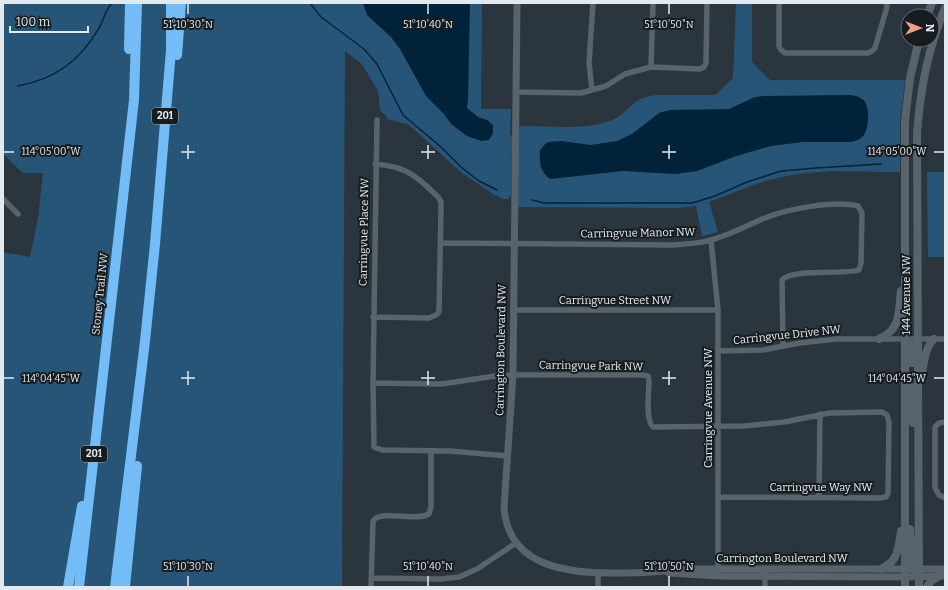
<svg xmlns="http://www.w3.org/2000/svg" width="948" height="590" viewBox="0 0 948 590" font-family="Bitter,serif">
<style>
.green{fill:#265578}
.water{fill:#022239}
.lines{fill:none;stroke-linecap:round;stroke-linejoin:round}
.stream{stroke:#022239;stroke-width:1.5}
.minor{stroke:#58636c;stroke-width:5.5}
.tertiary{stroke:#58636c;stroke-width:7}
.secondary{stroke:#58636c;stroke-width:8}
.motorway{stroke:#74bcf5;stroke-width:10}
.ticks{fill:none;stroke:#e3eaef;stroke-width:1.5}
.labels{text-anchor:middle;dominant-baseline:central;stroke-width:4;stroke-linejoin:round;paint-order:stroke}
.shield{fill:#171c1f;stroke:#a6acb1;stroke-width:1}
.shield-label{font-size:10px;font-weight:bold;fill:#e3eaef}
.street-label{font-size:11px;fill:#e3eaef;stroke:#171c1f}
.ticks-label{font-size:10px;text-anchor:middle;fill:#e3eaef;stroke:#171c1f;stroke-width:4;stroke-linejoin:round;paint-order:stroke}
</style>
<rect width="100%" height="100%" fill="#2b353d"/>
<!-- green -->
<path class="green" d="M 3,3 L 482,3 L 481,109 L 511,109 L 510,133 L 512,137 L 511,196 L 508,199 L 503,199 L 493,194 L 462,173 L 408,124 L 387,119 L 386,116 L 380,110 L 378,91 L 362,64 L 345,51 L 342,587 L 3,587 L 3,252 L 30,257 L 38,218 L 43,173 L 23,173 L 3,154 Z
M 736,3 L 752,3 L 752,62 L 770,80 L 905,80 L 900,122 L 900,172 C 859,172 817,168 778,178 C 753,183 732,194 709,202 L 718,232 L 702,236 L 696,206 L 679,208 L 518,207 L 517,202 L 518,137 L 520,126 C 549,126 587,131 614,119 C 624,115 629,105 639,100 C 644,97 650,96 656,95 L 716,95 L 733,78 Z
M 927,172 L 945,172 L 945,257 L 928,257 Z"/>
<!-- water -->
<path class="water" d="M 363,3 L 470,3 L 468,99 L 467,108 L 478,117 L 487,120 L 493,125 L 493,133 L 489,140 L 481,141 L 467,136 L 451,124 L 444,114 L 426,96 L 400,49 L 391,37 L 367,15 Z
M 851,95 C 856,96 861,97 865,102 C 870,110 869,129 863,136 C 860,140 855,141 851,142 L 803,142 L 771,146 L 736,156 L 697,171 L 675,174 L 623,171 L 550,179 C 540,172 539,162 540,150 L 546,143 L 549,142 L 561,141 L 591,145 L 617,141 L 632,134 L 659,113 L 670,110 L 729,109 L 755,97 L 765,96 Z"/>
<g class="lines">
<!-- stream -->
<path class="stream" d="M 310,3 L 321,17 L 364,49 L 377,64 L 403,115 L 441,147 L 461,167 L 479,181 L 497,190
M 18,86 C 55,79 80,61 99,28 C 104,20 105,10 112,3
M 532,200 L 544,203 L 692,203 L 715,196 L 747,182 L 781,171 L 816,168 L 881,164"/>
<!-- minor -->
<path class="minor" d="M 780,3 L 779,6 L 779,46 L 781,50 L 785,53 L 868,53 L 872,51 L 875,48 L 887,7 L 886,3
M 651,67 L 653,3
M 592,90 L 589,63 L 593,3
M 516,92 L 581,93 L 606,86 L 625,74 L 651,67 L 700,69 L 704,67 L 706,63 L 707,3
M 377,120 L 373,383 L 374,447 L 382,450 L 450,451 L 508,456
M 3,199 L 18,214
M 711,240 L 718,310 L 718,571
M 441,243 L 672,245 C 689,244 705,243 720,237 C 736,232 750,224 765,218 C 787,209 835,200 858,206 L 862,213 L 861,263 L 859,270 C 843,275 793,268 782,280 L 783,346
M 513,310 L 718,310
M 373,317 L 429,318 L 436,315 L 439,312 L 441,211 L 441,202 L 439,198 C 418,177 406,166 375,164
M 718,351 L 763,350 L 800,343 L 836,339 L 945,339
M 373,383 L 442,384 L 495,376 L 513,375 L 642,375 L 648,376 L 649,381 C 649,392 645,420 653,427 L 744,426 L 784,422 L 830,413 L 882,412 L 887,415 L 889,422 L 888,493 L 886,497 L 880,498 L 718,497
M 945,422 L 939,423 L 935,427 L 935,488 L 939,495 L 945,498
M 819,497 L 820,414
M 765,569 L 765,587
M 598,574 L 598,587
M 371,578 L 441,579 L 459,577 L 477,569 L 516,543
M 371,587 L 373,521 C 381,509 415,522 429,514 L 431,507 L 431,451"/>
<!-- tertiary -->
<path class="tertiary" d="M 517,3 L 513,375 L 504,508 C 509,570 574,574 623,573 C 642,573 660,572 678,569 L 945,569
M 669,573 L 718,576 L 905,577 L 945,576"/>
<!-- secondary -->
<path class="secondary" d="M 927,16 L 932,3
M 879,339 C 902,329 898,312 901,291
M 906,339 C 913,345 912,354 912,363
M 922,374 C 924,362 925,348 934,339
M 912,387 L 913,423
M 910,529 L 913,569 L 917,576
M 881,569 C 899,561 898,548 901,531
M 905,587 L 905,121 L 910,78 L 919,40
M 919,587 L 917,134 C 920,90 928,48 945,8
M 927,587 L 931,581 L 939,576"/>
<!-- motorway -->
<path class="motorway" d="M 129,49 L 130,3
M 177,55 L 181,3
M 68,587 L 82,506
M 79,587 L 134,100 L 137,3
M 115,587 L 145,341 L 155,244 L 171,50 L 171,3
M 125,587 L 137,466"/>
</g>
<!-- ticks -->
<path class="ticks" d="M 188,4 L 188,14M 428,4 L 428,14M 669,4 L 669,14M 188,145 L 188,159M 428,145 L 428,159M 669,145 L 669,159M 4,152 L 14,152M 181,152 L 195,152M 421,152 L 435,152M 662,152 L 676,152M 934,152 L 944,152M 188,371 L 188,385M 428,371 L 428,385M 669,371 L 669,385M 4,378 L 14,378M 181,378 L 195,378M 421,378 L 435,378M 662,378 L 676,378M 934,378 L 944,378M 188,576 L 188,586M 428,576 L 428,586M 669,576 L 669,586"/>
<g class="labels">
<!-- shield labels -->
<g class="shield">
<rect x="152" y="108" width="26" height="16" rx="3"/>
<rect x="81" y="446" width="26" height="16" rx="3"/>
</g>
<g class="shield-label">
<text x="165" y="116">201</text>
<text x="94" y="454">201</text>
</g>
<!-- street labels -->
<g class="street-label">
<text transform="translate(364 232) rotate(-89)">Carringvue Place NW</text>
<text transform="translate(638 233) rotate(-1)">Carringvue Manor NW</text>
<text transform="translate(100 294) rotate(-84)">Stoney Trail NW</text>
<text transform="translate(906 295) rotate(-90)">144 Avenue NW</text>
<text x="615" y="300">Carringvue Street NW</text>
<text transform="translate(787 335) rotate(-6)">Carringvue Drive NW</text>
<text transform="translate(501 350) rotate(-89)">Carrington Boulevard NW</text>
<text transform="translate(591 366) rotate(1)">Carringvue Park NW</text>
<text transform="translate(708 408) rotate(-90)">Carringvue Avenue NW</text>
<text x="821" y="487">Carringvue Way NW</text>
<text x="782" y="558">Carrington Boulevard NW</text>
</g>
</g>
<g class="ticks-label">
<text x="188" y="28">51°10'30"N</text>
<text x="428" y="28">51°10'40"N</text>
<text x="669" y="28">51°10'50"N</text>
<text x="897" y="155">114°05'00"W</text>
<text x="51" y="155">114°05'00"W</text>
<text x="897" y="382">114°04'45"W</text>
<text x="51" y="382">114°04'45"W</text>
<text x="188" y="570">51°10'30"N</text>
<text x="428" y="570">51°10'40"N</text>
<text x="669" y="570">51°10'50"N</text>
</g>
<!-- border -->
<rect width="948" height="590" fill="none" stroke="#e3eaef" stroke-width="8"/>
<!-- north arrow -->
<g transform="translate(920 28) rotate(90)"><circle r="19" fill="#171c1f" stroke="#696e72"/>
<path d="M0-3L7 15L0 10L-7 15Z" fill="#f49e8a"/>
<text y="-6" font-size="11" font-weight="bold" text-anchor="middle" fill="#e3eaef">N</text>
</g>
<!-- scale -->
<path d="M10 26v6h78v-6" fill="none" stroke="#e3eaef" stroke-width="2"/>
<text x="16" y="26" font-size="12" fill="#e3eaef" stroke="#171c1f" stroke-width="3" paint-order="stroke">100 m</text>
</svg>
